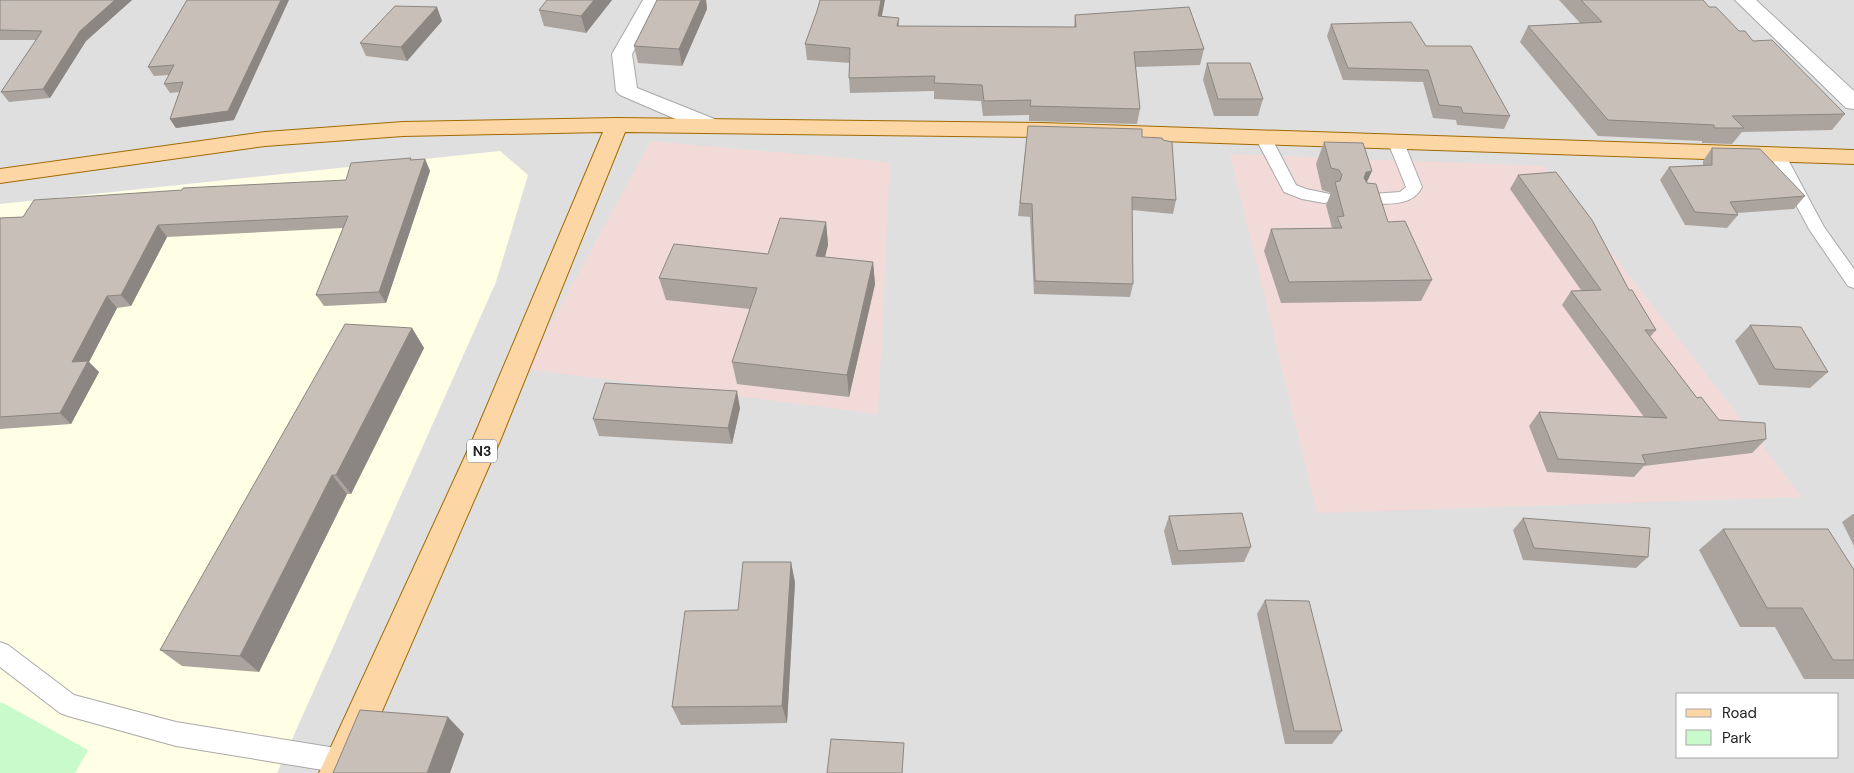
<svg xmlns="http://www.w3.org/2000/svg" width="1854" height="773" viewBox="0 0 1854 773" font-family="'DM Sans',sans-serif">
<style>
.residential{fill:#e0dfdf;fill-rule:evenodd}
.commercial{fill:#f2dad9}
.education{fill:#ffffe5}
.park{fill:#c8facc}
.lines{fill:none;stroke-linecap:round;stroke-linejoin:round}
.service-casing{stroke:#a9a9a9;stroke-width:2}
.minor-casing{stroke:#a9a9a9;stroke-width:2}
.primary-casing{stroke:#a06b00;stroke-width:2}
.service{fill:#fff;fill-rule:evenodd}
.minor{fill:#fff;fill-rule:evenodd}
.primary{fill:#fcd6a4;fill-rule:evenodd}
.wall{fill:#aba49e}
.shaded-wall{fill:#8b8681}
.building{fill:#c7bfb8;stroke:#8b8681}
.labels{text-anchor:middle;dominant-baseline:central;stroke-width:4.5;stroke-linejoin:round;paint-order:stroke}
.shield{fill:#fff;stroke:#646464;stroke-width:1}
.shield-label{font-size:14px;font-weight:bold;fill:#222}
</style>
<rect width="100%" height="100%" fill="#f2efe9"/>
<!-- residential -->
<path class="residential" d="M 0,0 L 1854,0 L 1854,773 L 0,773 ZM 1678,694 L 1838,694 L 1838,757 L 1678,757 Z"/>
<!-- commercial -->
<path class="commercial" d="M 651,141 L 890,162 L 878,414 L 526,369 Z
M 1230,154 L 1544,166 L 1802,497 L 1317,513 Z"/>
<!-- education -->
<path class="education" d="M 500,151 L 528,175 L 496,282 L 277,773 L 0,773 L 0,204 Z"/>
<!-- park -->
<path class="park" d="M 0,703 L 3,703 L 88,750 L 75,773 L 0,773 Z"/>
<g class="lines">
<!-- service casing -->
<g class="service-casing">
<path id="service" d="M 1263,132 L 1268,134 L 1271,137 L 1296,185 L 1306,189 L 1330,194 L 1332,198 L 1330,202 L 1324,203 L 1302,199 L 1284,192 L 1255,137 L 1258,134 Z
M 1395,135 L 1400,137 L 1403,140 L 1422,187 C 1412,208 1384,203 1364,204 L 1358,203 L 1356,199 L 1358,195 L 1400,192 L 1406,187 L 1387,140 L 1390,137 Z
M 1777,149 L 1782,151 L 1785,154 L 1824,227 L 1854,269 L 1854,288 L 1848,286 L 1809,229 L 1769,154 L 1772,151 Z
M 0,642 L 8,645 L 74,695 L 176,722 L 342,749 L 351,752 L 354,761 L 351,770 L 341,773 L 176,746 L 68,716 L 60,713 L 0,667 Z"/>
</g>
<!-- minor casing -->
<g class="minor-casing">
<path id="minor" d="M 643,0 L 663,0 L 632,54 L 637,88 L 717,120 L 720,125 L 717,130 L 709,132 L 701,130 L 620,95 L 616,91 L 612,54 Z
M 1735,0 L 1756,0 L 1854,91 L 1854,109 L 1846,108 Z"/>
</g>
<!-- primary casing -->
<g class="primary-casing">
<path id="primary" d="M 617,118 L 1042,123 L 1854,150 L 1854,164 L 1042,137 L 625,132 L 500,441 L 355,773 L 319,773 L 472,441 L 603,132 L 403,136 L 265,146 L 0,183 L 0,169 L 265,132 L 403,122 Z"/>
</g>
<!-- service -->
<use href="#service" class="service"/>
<!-- minor -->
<use href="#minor" class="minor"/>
<!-- primary -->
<use href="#primary" class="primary"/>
</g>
<!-- wall -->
<path class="wall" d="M 0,0 L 132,0 L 86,41 L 50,98 L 9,102 L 1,92 L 36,40 L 0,40 Z
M 187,0 L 234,120 L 176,128 L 170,119 L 180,92 L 170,93 L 164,84 L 169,75 L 154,76 L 148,67 Z
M 612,0 L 586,33 L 544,26 L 539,10 Z
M 657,0 L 706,0 L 707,9 L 682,66 L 638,63 L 634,46 Z
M 1559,0 L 1703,0 L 1709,7 L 1739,31 L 1753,41 L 1845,114 L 1832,130 L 1742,132 L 1732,144 L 1702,143 L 1702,141 L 1598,136 L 1520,42 L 1528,26 L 1580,23 Z
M 1075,15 L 1204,49 L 1200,65 L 1136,67 L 1140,109 L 1137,124 L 1029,121 L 1029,115 L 983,116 L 981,101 L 934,99 L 934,91 L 850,93 L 849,78 L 850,63 L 807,60 L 805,44 L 882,16 L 899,18 L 899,26 L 1074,27 Z
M 442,21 L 407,61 L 366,56 L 360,43 Z
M 1331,24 L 1426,46 L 1510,116 L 1504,129 L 1457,125 L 1456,120 L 1433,118 L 1423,82 L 1343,80 L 1327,36 Z
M 1207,63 L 1263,99 L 1258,116 L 1214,116 L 1203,80 Z
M 1028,126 L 1142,137 L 1176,200 L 1173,214 L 1132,210 L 1133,284 L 1130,297 L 1034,294 L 1030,217 L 1018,216 Z
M 1324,142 L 1367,182 L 1388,222 L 1432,280 L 1421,301 L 1281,303 L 1264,251 L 1271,229 L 1332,228 L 1326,205 L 1331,193 L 1322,190 L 1316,164 Z
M 1712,148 L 1805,196 L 1794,209 L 1737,213 L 1738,215 L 1727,228 L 1685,225 L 1660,180 L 1669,167 L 1703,165 L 1703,161 Z
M 411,158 L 411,160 L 425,159 L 430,171 L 386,303 L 324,306 L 316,295 L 343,228 L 167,237 L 131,306 L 117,308 L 89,362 L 99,372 L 71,424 L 0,429 L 0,218 L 23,217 L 346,180 Z
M 1518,175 L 1629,290 L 1656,330 L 1650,337 L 1697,398 L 1719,420 L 1766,439 L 1752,453 L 1644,466 L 1634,477 L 1547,472 L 1529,426 L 1539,412 L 1644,417 L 1562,305 L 1571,291 L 1581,290 L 1510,189 Z
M 826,222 L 828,245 L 825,257 L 873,262 L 875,284 L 849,397 L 737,384 L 732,362 L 750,309 L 666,300 L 659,278 L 768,254 Z
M 1750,325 L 1828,372 L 1810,388 L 1759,385 L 1735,341 Z
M 412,328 L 424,348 L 351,494 L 347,494 L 259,672 L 182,666 L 160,650 Z
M 740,408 L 732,444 L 599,436 L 593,419 Z
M 1853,514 L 1854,514 L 1854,546 L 1842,522 Z
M 1169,516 L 1251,547 L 1244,562 L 1172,565 L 1164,531 Z
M 1523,518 L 1648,557 L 1636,568 L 1523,560 L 1513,530 Z
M 1723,529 L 1854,570 L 1854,679 L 1804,679 L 1775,627 L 1740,627 L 1699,550 Z
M 795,582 L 787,723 L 681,725 L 672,707 L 738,610 Z
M 1265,600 L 1342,731 L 1332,744 L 1285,744 L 1257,614 Z"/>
<!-- shaded-wall -->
<path class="shaded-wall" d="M 115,0 L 132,0 L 86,41 L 50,98 L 43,89 L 80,31 Z
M 281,0 L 289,0 L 234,120 L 176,128 L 170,119 Z
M 594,0 L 612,0 L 586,33 L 581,16 Z
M 701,0 L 706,0 L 707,9 L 682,66 L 679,49 Z
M 881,0 L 885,0 L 879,31 L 878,16 Z
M 437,7 L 442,21 L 407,61 L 401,47 Z
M 425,159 L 430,171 L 386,303 L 379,292 Z
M 1372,171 L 1362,193 L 1356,194 L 1366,172 Z
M 826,222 L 828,245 L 819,279 L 816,256 Z
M 158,225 L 167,237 L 131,306 L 121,295 Z
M 873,262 L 875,284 L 849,397 L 847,375 Z
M 107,296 L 117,308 L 89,362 L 99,372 L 71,424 L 60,413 L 72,362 Z
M 412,328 L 424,348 L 351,494 L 336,475 Z
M 737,391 L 740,408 L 732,444 L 728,428 Z
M 332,475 L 347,494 L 259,672 L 240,656 Z
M 791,562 L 795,582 L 787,723 L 782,706 Z
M 448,717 L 464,734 L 450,773 L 427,773 Z"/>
<!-- building -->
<path class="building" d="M 0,0 L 115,0 L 80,31 L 43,89 L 1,92 L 42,31 L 0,30 Z
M 187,0 L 281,0 L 228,111 L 170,119 L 183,82 L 164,84 L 174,65 L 148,67 Z
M 547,0 L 594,0 L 581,16 L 539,10 Z
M 657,0 L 701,0 L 679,49 L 634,46 Z
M 820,0 L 881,0 L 878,16 L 899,18 L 897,26 L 1076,27 L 1075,15 L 1189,7 L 1204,49 L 1134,52 L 1140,109 L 1030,106 L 1031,100 L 984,101 L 982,85 L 934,83 L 935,76 L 849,78 L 850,48 L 805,44 L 817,11 Z
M 1581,0 L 1703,0 L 1709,7 L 1716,7 L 1739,31 L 1745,31 L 1753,41 L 1772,40 L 1845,114 L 1732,116 L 1744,128 L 1714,128 L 1714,125 L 1608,120 L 1528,26 L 1602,22 Z
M 395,6 L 437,7 L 401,47 L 360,43 Z
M 1411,22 L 1426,46 L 1471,46 L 1510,116 L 1463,113 L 1461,107 L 1439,105 L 1428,70 L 1348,68 L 1331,24 Z
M 1207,63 L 1250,63 L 1263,99 L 1218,99 Z
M 1028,126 L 1142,129 L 1142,137 L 1162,138 L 1163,140 L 1172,142 L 1176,200 L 1132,197 L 1133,284 L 1035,281 L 1032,204 L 1020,203 Z
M 1324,142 L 1363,143 L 1372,171 L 1366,172 L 1364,178 L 1367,183 L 1376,184 L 1388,222 L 1405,221 L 1432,280 L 1289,282 L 1271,229 L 1342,228 L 1337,217 L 1344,216 L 1335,182 L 1340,181 L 1342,175 L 1339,170 L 1331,168 Z
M 1712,148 L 1760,149 L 1805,196 L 1730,202 L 1738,215 L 1695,212 L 1669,167 L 1712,165 Z
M 411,158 L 410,160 L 425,159 L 379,292 L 316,295 L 348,216 L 158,225 L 121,295 L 107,296 L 72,362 L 88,361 L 60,413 L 0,417 L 0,218 L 23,217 L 34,200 L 182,190 L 183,188 L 346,180 L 351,163 Z
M 1556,172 L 1592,220 L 1629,290 L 1632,290 L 1656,330 L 1645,330 L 1697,398 L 1701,397 L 1719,420 L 1765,423 L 1766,439 L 1642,455 L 1646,464 L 1558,459 L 1539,412 L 1667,418 L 1571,291 L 1601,290 L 1518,175 Z
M 780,218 L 826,222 L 816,256 L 873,262 L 847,375 L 732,362 L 757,288 L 659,278 L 674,244 L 768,254 Z
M 345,324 L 412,328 L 336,475 L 332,475 L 240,656 L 160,650 Z
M 1750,325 L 1801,327 L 1828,372 L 1775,369 Z
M 605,383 L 737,391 L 728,428 L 593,419 Z
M 1242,513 L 1251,547 L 1178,551 L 1169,516 Z
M 1523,518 L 1650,528 L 1648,557 L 1534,548 Z
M 1723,529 L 1828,529 L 1854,570 L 1854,660 L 1833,660 L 1802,608 L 1767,608 Z
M 743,562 L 791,562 L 782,706 L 672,707 L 685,611 L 738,610 Z
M 1265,600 L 1309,601 L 1342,731 L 1294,731 Z
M 360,710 L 448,717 L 427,773 L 333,773 Z
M 831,739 L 904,743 L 902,773 L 827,773 Z"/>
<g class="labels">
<!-- shield labels -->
<rect class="shield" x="467" y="439.5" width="30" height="23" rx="4"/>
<g class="shield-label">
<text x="482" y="451">N3</text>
</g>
</g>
<!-- legend -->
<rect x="1676" y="693" width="162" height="65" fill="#ffffff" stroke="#a7a7a7"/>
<rect x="1686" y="709" width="25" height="8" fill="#fcd6a4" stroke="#a7a7a7"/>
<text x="1722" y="718" font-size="15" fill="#222222">Road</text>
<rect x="1686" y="730" width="25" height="15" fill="#c8facc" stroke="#a7a7a7"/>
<text x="1722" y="743" font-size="15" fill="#222222">Park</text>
</svg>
